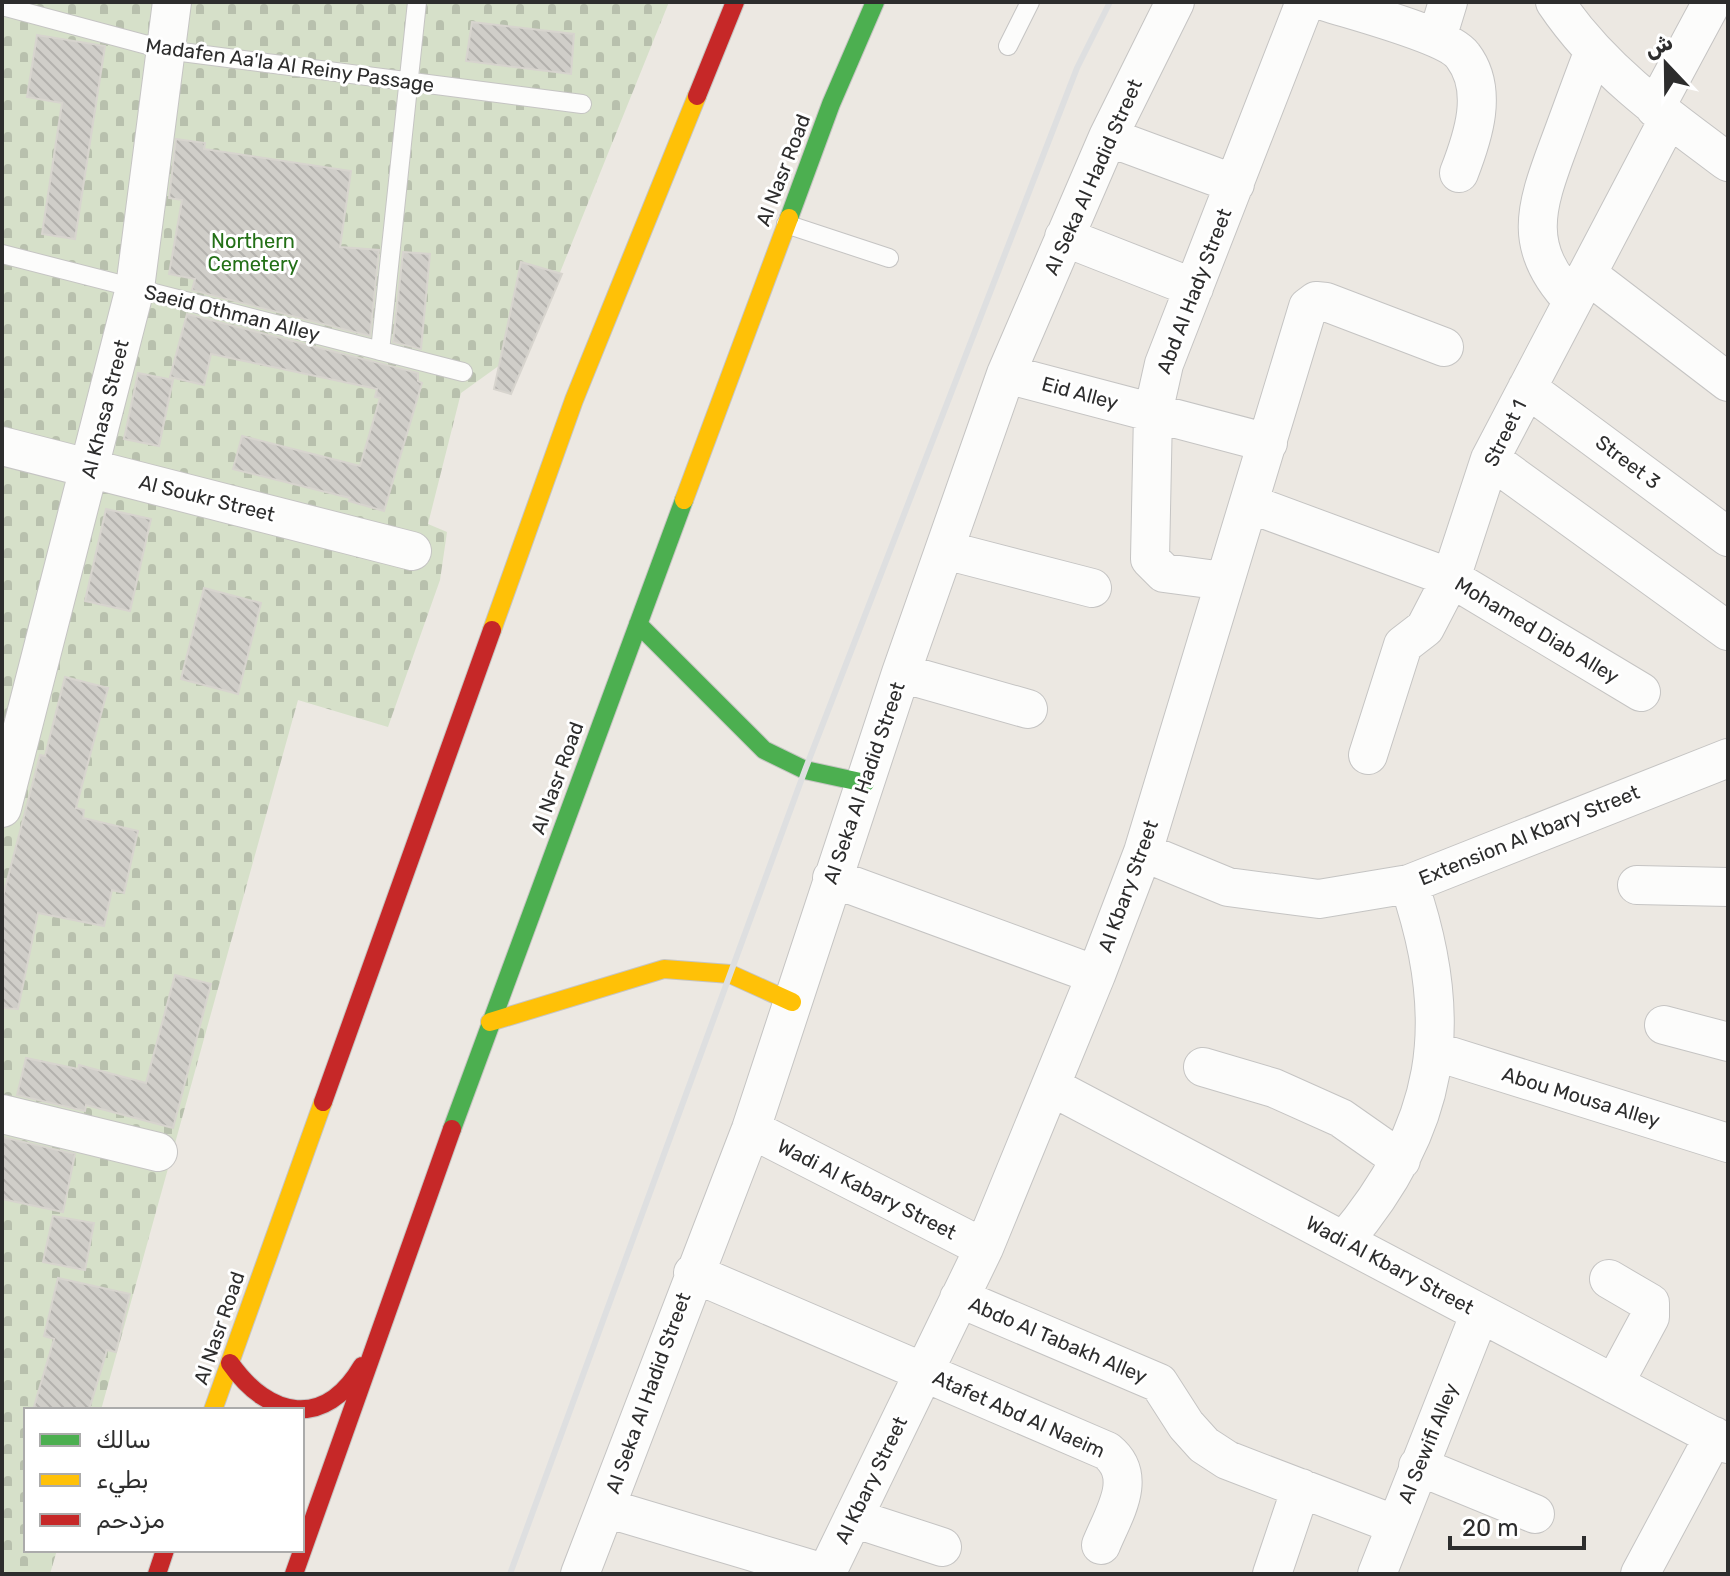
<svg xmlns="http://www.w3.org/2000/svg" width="1730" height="1576" viewBox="0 0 1730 1576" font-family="Rubik,'Noto Sans Arabic',sans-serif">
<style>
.cemetery{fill:url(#cemetery-stones)}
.building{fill:url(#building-back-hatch);stroke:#d7d4ce;stroke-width:2}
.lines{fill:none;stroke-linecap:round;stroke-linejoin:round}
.lane-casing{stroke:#c5c4c3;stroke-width:20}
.street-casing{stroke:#c5c4c3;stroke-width:40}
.fast-casing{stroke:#c6c5c3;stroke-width:20}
.slow-casing{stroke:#c6c5c3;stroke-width:20}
.jam-casing{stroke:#c6c5c3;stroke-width:20}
.lane{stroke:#fcfcfb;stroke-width:18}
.street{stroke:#fcfcfb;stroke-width:38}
.fast{stroke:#4caf50;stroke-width:18}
.slow{stroke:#ffc107;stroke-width:18}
.jam{stroke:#c62828;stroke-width:18}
.rail{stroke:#dedfe0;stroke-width:6}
.labels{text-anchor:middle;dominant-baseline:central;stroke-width:6;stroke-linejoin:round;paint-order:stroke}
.street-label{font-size:20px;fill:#2d2d2d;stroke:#fff}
.park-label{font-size:20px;fill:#237017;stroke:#fff}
</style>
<defs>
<pattern id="cemetery-stones" width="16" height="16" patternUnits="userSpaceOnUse" patternTransform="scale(2)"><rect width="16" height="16" fill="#d6e0c9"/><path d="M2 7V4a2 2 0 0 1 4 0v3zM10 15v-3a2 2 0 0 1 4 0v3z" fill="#b8c0ad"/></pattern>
<pattern id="building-back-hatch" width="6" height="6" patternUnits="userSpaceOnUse" patternTransform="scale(2)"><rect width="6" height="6" fill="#d0cec9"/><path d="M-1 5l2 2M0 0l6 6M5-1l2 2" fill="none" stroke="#b3b1ad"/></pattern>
</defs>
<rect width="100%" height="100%" fill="#ece8e2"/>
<!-- cemetery -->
<path class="cemetery" d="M 2,2 L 669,2 L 532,342 L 461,393 L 428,524 L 447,532 L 440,580 L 388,727 L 298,700 L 101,1410 L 26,1410 L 26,1550 L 57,1550 L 50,1574 L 2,1574 Z"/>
<!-- building -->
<path class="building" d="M 472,22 L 574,34 L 571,74 L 466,61 Z
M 37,35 L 105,46 L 75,239 L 42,234 L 62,103 L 27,97 Z
M 176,139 L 205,143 L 204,149 L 351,171 L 340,247 L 379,250 L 370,336 L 192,290 L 195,279 L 169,274 L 182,200 L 169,198 Z
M 403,252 L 430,254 L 421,349 L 393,342 Z
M 521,262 L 562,274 L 511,394 L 494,389 Z
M 187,314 L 418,373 L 418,381 L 422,383 L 384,511 L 349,501 L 350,498 L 233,469 L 242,436 L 360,466 L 380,398 L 375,397 L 377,389 L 211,354 L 204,385 L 170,377 Z
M 138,373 L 173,380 L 159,446 L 124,439 Z
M 106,509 L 151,519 L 130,611 L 85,601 Z
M 204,588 L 261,603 L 238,694 L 181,679 Z
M 65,677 L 108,688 L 76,808 L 84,810 L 83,818 L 138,831 L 124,893 L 112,890 L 104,926 L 38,913 L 18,1009 L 2,1008 L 2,900 L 40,755 L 45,756 Z
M 175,975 L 211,984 L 173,1128 L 86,1105 L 85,1111 L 17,1095 L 26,1058 L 78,1069 L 79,1065 L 146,1083 Z
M 2,1137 L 75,1154 L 63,1212 L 2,1199 Z
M 53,1216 L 94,1223 L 85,1270 L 43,1262 Z
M 58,1278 L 130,1294 L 116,1352 L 107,1350 L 89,1410 L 33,1410 L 54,1339 L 44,1336 Z"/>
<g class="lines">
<!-- lane casing -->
<g class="lane-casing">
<path id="lane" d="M 2,6 L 166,50 L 582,104
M 1008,46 L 1030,2
M 786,224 L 889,258
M 2,254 L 463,372
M 380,351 L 417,2"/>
</g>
<!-- street casing -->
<g class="street-casing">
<path id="street" d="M 1326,2 C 1354,11 1448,35 1463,56 C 1489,90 1473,137 1459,173
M 1555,2 C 1600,69 1664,115 1728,162
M 1437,38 L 1448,2
M 1655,108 L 1712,2
M 1108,137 L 1235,184
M 1064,237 L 1194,288
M 1587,274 L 1728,382
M 1573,301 C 1522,248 1535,209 1558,147 C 1570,115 1581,84 1593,53
M 1006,374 L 1268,443
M 1527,388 L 1728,537
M 2,446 L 412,551
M 1490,459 L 1728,631
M 1250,504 L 1451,578 L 1641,692
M 945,550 L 1092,588
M 1224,581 L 1164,573 L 1150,559 L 1153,413 L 1164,364 L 1305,2
M 901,673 L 1028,709
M 1368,755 L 1403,645 L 1425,628 L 1451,578 L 1490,459 L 1669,118
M 2,808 L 135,288 L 172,2
M 1143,852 L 1228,887 L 1319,899 L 1409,884 L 1728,758
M 832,878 L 1096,975
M 1637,885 L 1728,887
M 1664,1025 L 1728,1042
M 1434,1051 L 1728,1143
M 1203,1067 L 1274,1088 L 1341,1118 L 1401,1160
M 1052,1087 L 1728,1444
M 2,1114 L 158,1152
M 751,1129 L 984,1248
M 1344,1241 C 1440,1128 1457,1024 1409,884
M 693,1273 L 1107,1451 C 1139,1477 1114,1513 1101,1545
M 1609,1279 L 1650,1303 L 1650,1317 L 1614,1384
M 959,1298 L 1159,1383 L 1186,1425 L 1204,1445 L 1227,1460 L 1396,1525
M 1418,1466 L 1535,1514
M 606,1508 L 827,1574
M 853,1518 L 942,1547
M 580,1574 L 751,1129 L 901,673 L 1006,374 L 1108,137 L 1175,2
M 826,1574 L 984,1248 L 1096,975 L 1143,852 L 1308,307 L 1316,301 L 1326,302 L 1444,347
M 1272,1574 L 1301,1488
M 1377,1574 L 1480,1313
M 1640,1574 L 1714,1436"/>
</g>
<!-- fast casing -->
<g class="fast-casing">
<path id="fast" d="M 789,218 L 831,104 L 875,2
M 638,624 L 764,750 L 805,770 L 865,783
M 452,1129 L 684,500"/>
</g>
<!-- slow casing -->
<g class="slow-casing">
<path id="slow" d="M 684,500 L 789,218
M 492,630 L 574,400 L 697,96
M 490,1022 L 664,969 L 730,974 L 792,1002
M 213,1410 L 323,1102"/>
</g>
<!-- jam casing -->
<g class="jam-casing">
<path id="jam" d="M 697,96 L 735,2
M 323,1102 L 492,630
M 230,1363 C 269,1419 325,1429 362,1366
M 157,1574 L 165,1550
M 294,1574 L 452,1129"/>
</g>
<!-- lane -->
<use href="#lane" class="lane"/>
<!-- street -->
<use href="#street" class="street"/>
<!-- fast -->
<use href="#fast" class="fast"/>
<!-- slow -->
<use href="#slow" class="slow"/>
<!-- jam -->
<use href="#jam" class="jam"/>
<!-- rail -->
<path class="rail" d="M 510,1574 L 805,770 L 1077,68 L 1110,2"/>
</g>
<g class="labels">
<!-- street labels -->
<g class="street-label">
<text transform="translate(290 65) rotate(8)">Madafen Aa'la Al Reiny Passage</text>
<text transform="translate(783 170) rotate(-69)">Al Nasr Road</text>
<text transform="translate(1093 177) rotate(-66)">Al Seka Al Hadid Street</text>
<text transform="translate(1194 291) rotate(-69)">Abd Al Hady Street</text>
<text transform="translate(232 313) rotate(14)">Saeid Othman Alley</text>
<text transform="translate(1080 393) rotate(15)">Eid Alley</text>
<text transform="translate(105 409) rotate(-76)">Al Khasa Street</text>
<text transform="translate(1505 433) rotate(-64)">Street 1</text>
<text transform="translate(1628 462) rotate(37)">Street 3</text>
<text transform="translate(207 498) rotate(14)">Al Soukr Street</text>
<text transform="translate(1537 630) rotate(31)">Mohamed Diab Alley</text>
<text transform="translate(557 778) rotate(-70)">Al Nasr Road</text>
<text transform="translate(864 783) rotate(-71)">Al Seka Al Hadid Street</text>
<text transform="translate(1529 835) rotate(-22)">Extension Al Kbary Street</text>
<text transform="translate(1128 886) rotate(-70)">Al Kbary Street</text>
<text transform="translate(1581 1097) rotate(17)">Abou Mousa Alley</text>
<text transform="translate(867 1189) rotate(27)">Wadi Al Kabary Street</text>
<text transform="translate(1390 1265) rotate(28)">Wadi Al Kbary Street</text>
<text transform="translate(219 1328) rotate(-71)">Al Nasr Road</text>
<text transform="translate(1058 1340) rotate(23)">Abdo Al Tabakh Alley</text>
<text transform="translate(648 1393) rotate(-70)">Al Seka Al Hadid Street</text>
<text transform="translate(1019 1414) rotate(24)">Atafet Abd Al Naeim</text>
<text transform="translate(1428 1443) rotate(-68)">Al Sewifi Alley</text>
<text transform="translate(871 1480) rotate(-64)">Al Kbary Street</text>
</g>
<!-- park labels -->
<g class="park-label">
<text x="253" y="241">Northern<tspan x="253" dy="23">Cemetery</tspan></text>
</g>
</g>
<!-- border -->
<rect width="1730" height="1576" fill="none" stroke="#2d2d2d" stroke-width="8"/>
<!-- legend -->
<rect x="24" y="1408" width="280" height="144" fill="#ffffff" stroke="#ababab" stroke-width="2"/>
<rect x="40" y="1434" width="40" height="12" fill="#4caf50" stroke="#ababab" stroke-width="2"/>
<text x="96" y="1448" font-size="24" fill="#2d2d2d">سالك</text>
<rect x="40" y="1474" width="40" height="12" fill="#ffc107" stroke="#ababab" stroke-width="2"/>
<text x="96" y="1488" font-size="24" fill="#2d2d2d">بطيء</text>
<rect x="40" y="1514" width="40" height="12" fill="#c62828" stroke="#ababab" stroke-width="2"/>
<text x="96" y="1528" font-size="24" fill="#2d2d2d">مزدحم</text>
<!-- north arrow -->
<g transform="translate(1666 64) rotate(338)" stroke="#ffffff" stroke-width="6" paint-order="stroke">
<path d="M0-6L14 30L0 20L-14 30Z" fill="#2d2d2d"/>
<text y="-12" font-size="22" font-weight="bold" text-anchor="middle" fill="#2d2d2d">ش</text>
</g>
<!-- scale -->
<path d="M1450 1536v12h134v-12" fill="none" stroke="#2d2d2d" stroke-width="4"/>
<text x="1462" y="1536" font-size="24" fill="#2d2d2d" stroke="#ffffff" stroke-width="6" paint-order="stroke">20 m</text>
</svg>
